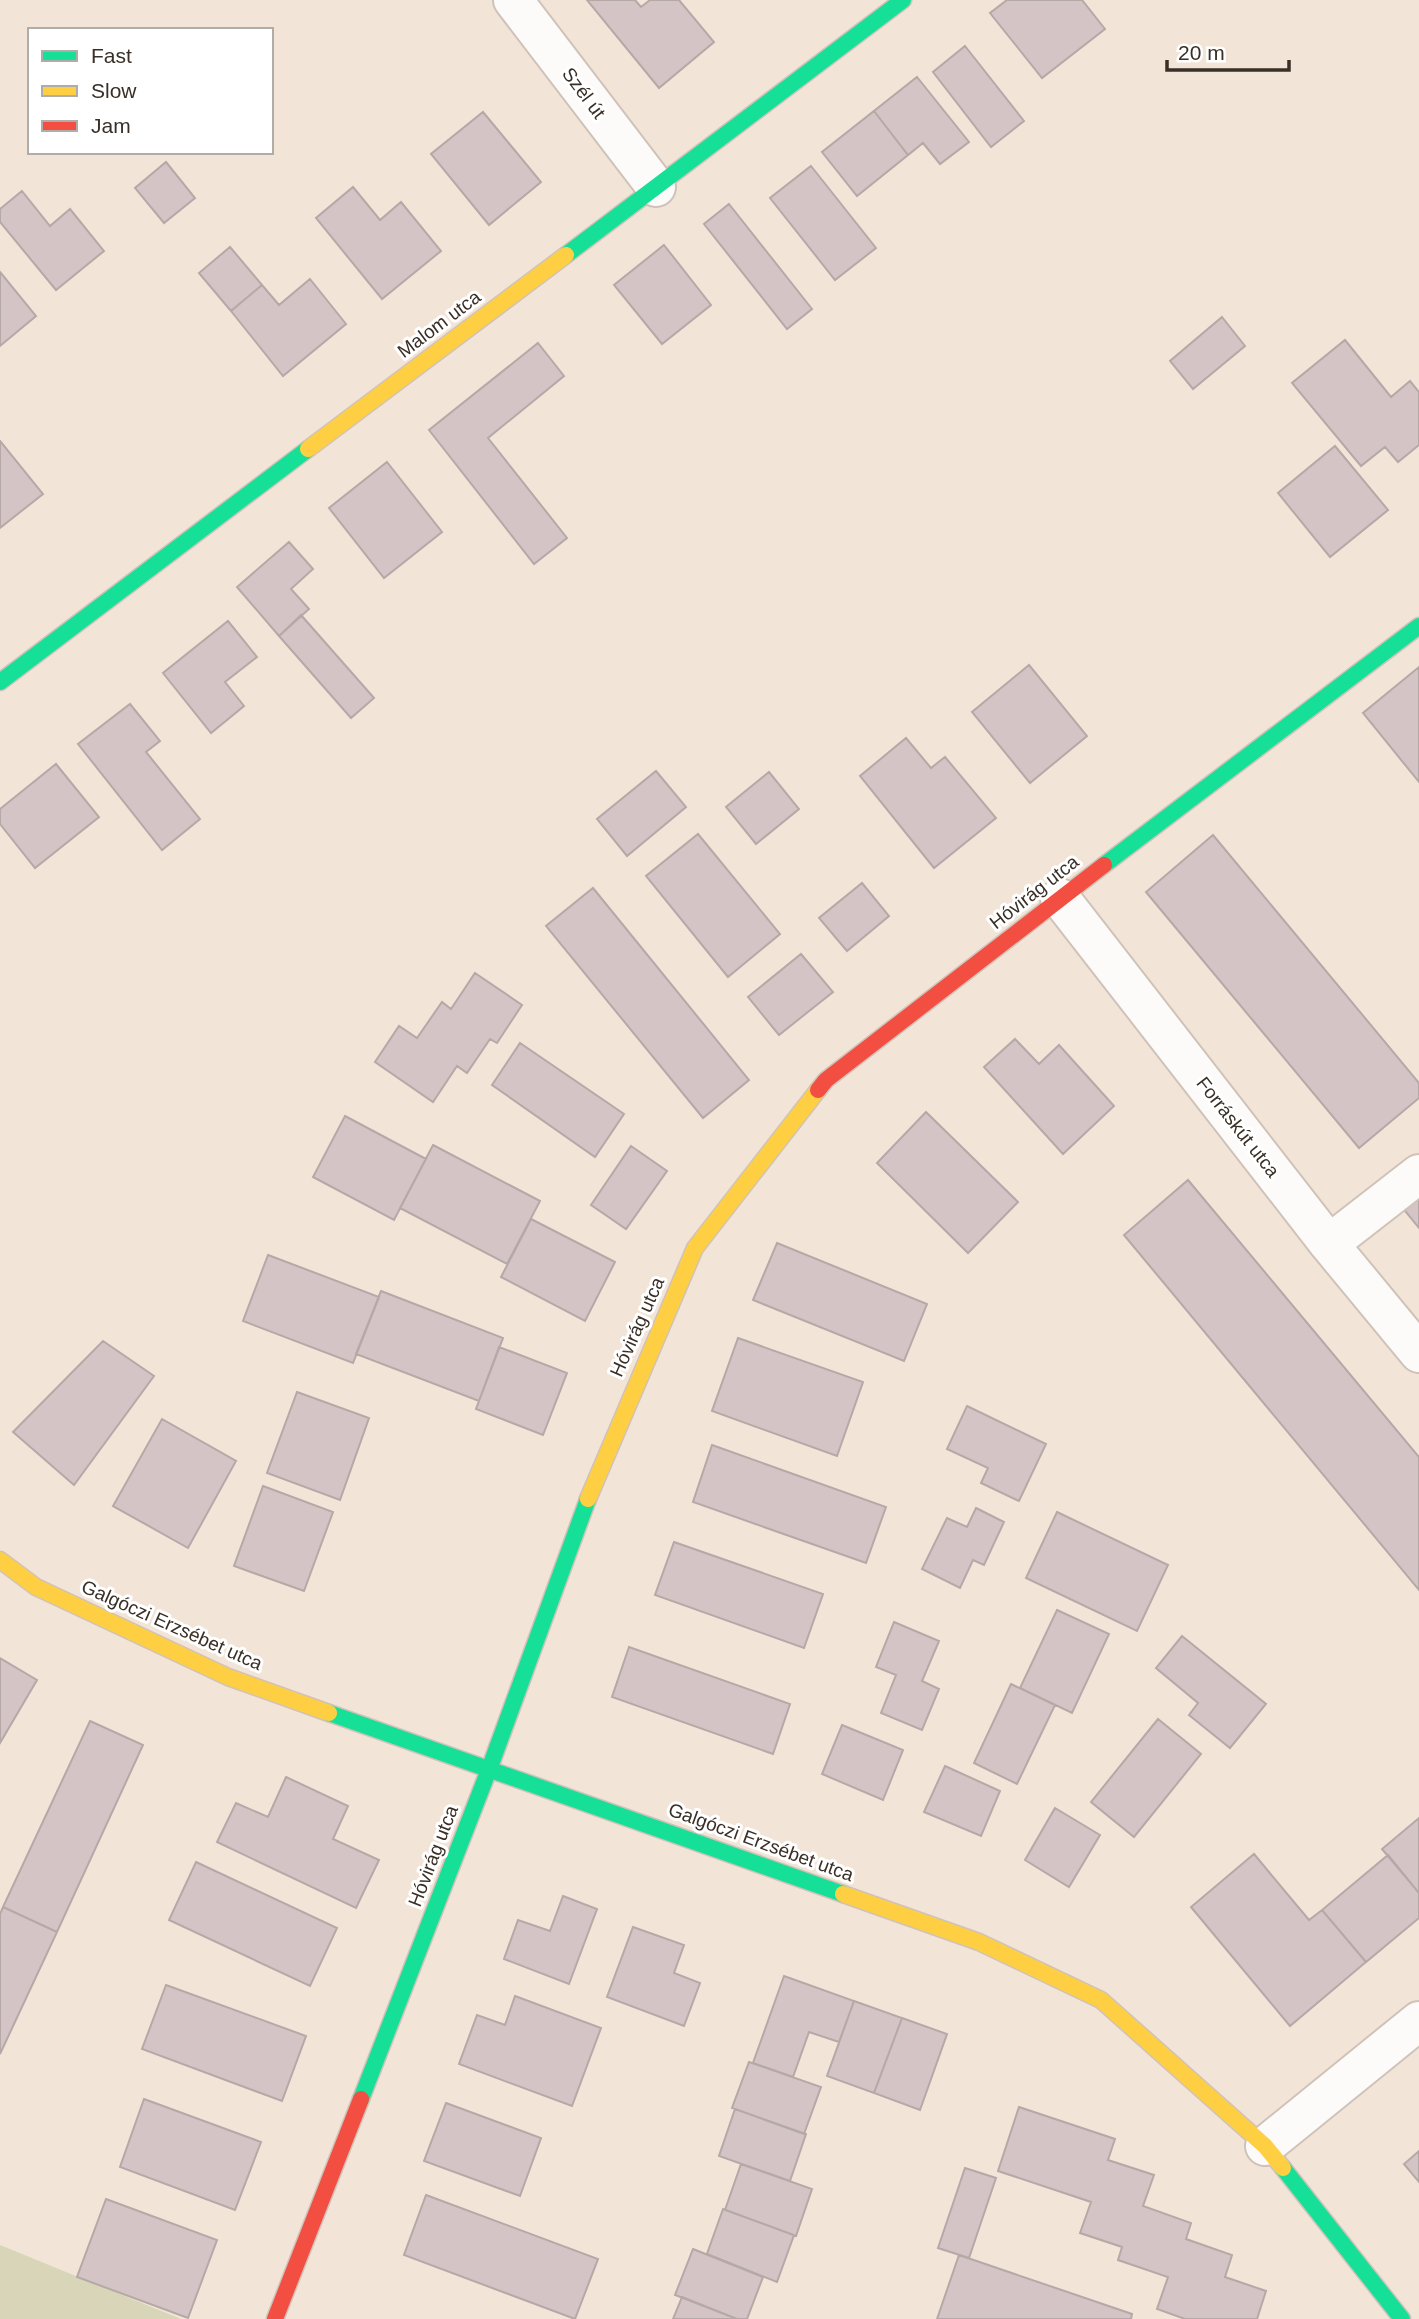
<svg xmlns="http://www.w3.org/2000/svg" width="1419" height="2319" viewBox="0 0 1419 2319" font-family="Helvetica,sans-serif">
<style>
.green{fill:#d9d5b8}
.building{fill:#d4c4c5;stroke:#b5a9a7;stroke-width:2}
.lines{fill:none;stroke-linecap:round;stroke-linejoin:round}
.street-casing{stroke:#cfc3b9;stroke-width:42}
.fast-casing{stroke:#cfc3b9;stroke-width:19}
.slow-casing{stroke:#cfc3b9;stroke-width:19}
.jam-casing{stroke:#cfc3b9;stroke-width:19}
.street{stroke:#fdfbf9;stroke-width:38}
.fast{stroke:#16e098;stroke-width:16}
.slow{stroke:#ffcf43;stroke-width:16}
.jam{stroke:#f24e42;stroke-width:16}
.labels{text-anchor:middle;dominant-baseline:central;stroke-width:6;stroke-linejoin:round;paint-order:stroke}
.street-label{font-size:19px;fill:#392f26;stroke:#fff}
</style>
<rect width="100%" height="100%" fill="#f3e4d8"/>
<!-- green -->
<path class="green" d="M 0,2245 L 181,2319 L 0,2319 Z"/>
<!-- building -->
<path class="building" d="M 587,0 L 635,0 L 641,7 L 650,0 L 679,0 L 714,42 L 659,88 Z
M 1007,0 L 1082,0 L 1105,29 L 1042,78 L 990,13 Z
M 965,46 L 1024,121 L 991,147 L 933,72 Z
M 917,77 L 969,142 L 940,164 L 923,143 L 908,155 L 874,111 Z
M 874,111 L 908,155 L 857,196 L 822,152 Z
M 483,112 L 541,182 L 489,225 L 431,154 Z
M 166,162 L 195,198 L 164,223 L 135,188 Z
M 811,166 L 876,248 L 835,280 L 770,198 Z
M 353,187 L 380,220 L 401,202 L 441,251 L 382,299 L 316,218 Z
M 22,191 L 50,226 L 70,209 L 104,251 L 56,290 L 0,222 L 0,209 Z
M 729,204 L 812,309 L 787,329 L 704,224 Z
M 664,245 L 711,305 L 662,344 L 614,285 Z
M 230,247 L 262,285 L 231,311 L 199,273 Z
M 0,272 L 36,316 L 0,346 Z
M 310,279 L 346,324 L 283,376 L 231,311 L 262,285 L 279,305 Z
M 1222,317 L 1245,346 L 1193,389 L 1170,361 Z
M 1345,340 L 1391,397 L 1410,381 L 1419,392 L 1419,445 L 1398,462 L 1385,447 L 1361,466 L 1292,383 Z
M 538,343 L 564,376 L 488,438 L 567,538 L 534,564 L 429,430 Z
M 0,441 L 43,494 L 0,528 Z
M 1335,446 L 1388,510 L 1330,557 L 1278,493 Z
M 387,462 L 442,532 L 384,578 L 329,508 Z
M 289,542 L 313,569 L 291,589 L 309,609 L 279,636 L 237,587 Z
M 301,615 L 374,698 L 351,718 L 279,636 Z
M 228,621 L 257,657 L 225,682 L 244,706 L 211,733 L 163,673 Z
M 1029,665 L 1087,736 L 1030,783 L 972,712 Z
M 1419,667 L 1419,782 L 1363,713 Z
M 130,704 L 160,741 L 146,752 L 200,819 L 162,850 L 78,744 Z
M 906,738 L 931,768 L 945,757 L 996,818 L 934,868 L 860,776 Z
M 56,764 L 99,817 L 35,868 L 0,824 L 0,809 Z
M 656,771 L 686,807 L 627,856 L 597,819 Z
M 769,772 L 799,809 L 756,844 L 726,807 Z
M 698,834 L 780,934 L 728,977 L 646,876 Z
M 1213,835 L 1419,1083 L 1419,1098 L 1359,1148 L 1146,892 Z
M 862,883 L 889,916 L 847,951 L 819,918 Z
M 593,888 L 749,1080 L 703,1118 L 546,926 Z
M 801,954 L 833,992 L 779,1035 L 748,997 Z
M 475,973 L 522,1005 L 497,1043 L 490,1039 L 467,1073 L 457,1066 L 433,1102 L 375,1062 L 399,1026 L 417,1038 L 442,1002 L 451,1009 Z
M 1015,1039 L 1039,1064 L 1059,1045 L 1114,1106 L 1063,1154 L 984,1067 Z
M 520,1043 L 624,1114 L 595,1157 L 492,1085 Z
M 926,1112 L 1018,1202 L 968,1253 L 877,1163 Z
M 345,1116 L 426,1159 L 394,1220 L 313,1177 Z
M 433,1145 L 540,1201 L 507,1264 L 400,1208 Z
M 631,1146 L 667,1171 L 626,1229 L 591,1205 Z
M 1188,1180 L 1419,1457 L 1419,1590 L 1124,1235 Z
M 1419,1191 L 1419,1228 L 1401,1206 Z
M 531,1219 L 615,1262 L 585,1321 L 501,1277 Z
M 777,1243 L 927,1304 L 904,1361 L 753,1300 Z
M 268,1255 L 379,1297 L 353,1363 L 243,1321 Z
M 381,1291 L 503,1338 L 479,1401 L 356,1354 Z
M 738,1338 L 863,1382 L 837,1456 L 712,1411 Z
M 103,1341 L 154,1376 L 74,1485 L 13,1432 Z
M 499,1347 L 567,1373 L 543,1435 L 476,1409 Z
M 297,1392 L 369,1418 L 340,1500 L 267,1473 Z
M 967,1406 L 1046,1444 L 1019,1501 L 981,1483 L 988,1468 L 947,1449 Z
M 162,1419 L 236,1461 L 188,1548 L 113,1506 Z
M 712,1445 L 886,1507 L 866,1563 L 693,1502 Z
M 263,1486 L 333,1512 L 304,1591 L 234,1566 Z
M 976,1508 L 1004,1522 L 984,1565 L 973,1560 L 960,1588 L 922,1569 L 947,1518 L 967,1527 Z
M 1057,1512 L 1168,1565 L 1137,1631 L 1026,1578 Z
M 674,1542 L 823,1594 L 804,1648 L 655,1595 Z
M 1057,1610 L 1109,1634 L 1072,1713 L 1020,1688 Z
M 894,1622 L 939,1641 L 922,1681 L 939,1689 L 922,1730 L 881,1713 L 896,1675 L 876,1667 Z
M 1182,1636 L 1266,1704 L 1230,1748 L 1189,1715 L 1198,1703 L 1156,1668 Z
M 629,1647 L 790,1704 L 773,1754 L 612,1697 Z
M 0,1658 L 37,1680 L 0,1743 Z
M 1011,1684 L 1055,1705 L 1017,1784 L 974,1763 Z
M 1158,1719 L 1201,1754 L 1134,1837 L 1091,1802 Z
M 90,1721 L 143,1745 L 57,1932 L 3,1907 Z
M 842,1725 L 903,1750 L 883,1800 L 822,1774 Z
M 945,1766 L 1000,1791 L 981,1836 L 924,1812 Z
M 286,1777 L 348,1806 L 333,1839 L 379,1860 L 356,1908 L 217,1842 L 236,1803 L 268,1817 Z
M 1055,1808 L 1100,1835 L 1069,1887 L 1025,1860 Z
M 1419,1818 L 1419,1893 L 1382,1849 Z
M 1254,1854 L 1309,1920 L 1322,1910 L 1366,1962 L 1290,2026 L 1191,1907 Z
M 1388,1855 L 1419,1893 L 1419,1918 L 1366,1962 L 1322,1910 Z
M 196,1862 L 337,1928 L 310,1986 L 169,1920 Z
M 563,1896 L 597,1909 L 569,1984 L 504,1959 L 518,1920 L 550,1931 Z
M 3,1907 L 57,1932 L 0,2054 L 0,1914 Z
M 633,1927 L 684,1945 L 674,1973 L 700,1983 L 684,2026 L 607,1997 Z
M 784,1976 L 854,2001 L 839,2042 L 809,2032 L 793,2077 L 753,2063 Z
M 166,1985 L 306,2036 L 282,2101 L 142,2049 Z
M 515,1996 L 601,2028 L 572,2106 L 459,2064 L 477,2015 L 505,2025 Z
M 854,2001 L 902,2018 L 874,2093 L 827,2076 Z
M 902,2018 L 947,2034 L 920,2110 L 874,2093 Z
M 749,2062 L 821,2087 L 804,2134 L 732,2108 Z
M 144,2099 L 261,2142 L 235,2210 L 120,2167 Z
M 446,2103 L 541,2138 L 520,2196 L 424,2161 Z
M 1019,2107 L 1115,2139 L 1108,2160 L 1154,2175 L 1143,2206 L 1191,2223 L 1186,2239 L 1232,2255 L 1225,2277 L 1266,2291 L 1257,2319 L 1185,2319 L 1157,2309 L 1168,2277 L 1118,2260 L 1122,2247 L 1080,2233 L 1091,2202 L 998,2171 Z
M 735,2109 L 806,2134 L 790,2181 L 719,2156 Z
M 1419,2151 L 1419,2182 L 1404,2164 Z
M 741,2164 L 812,2189 L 796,2236 L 725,2210 Z
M 965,2168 L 996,2178 L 969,2258 L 938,2248 Z
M 426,2195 L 598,2259 L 575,2319 L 404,2255 Z
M 106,2199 L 217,2240 L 188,2318 L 77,2277 Z
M 723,2209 L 794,2235 L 777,2282 L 707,2254 Z
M 693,2249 L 763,2277 L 747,2319 L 737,2319 L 675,2295 Z
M 959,2255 L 1132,2314 L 1131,2319 L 937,2319 Z
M 682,2297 L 737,2319 L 673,2319 Z"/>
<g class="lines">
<!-- street casing -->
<g class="street-casing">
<path id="street" d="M 513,0 L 656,187
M 1060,898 L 1329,1244 L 1419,1353
M 1329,1244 L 1419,1174
M 1265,2146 L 1419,2021"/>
</g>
<!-- fast casing -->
<g class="fast-casing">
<path id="fast" d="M 566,255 L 903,0
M 0,682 L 308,449
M 1104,865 L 1419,626
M 329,1713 L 843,1894
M 361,2099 L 490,1767 L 588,1499
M 1283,2168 L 1402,2319"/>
</g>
<!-- slow casing -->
<g class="slow-casing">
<path id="slow" d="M 308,449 L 566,255
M 588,1499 L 695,1248 L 818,1090
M 0,1560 L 36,1587 L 228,1677 L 329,1713
M 843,1894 L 979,1942 L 1101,2000 L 1265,2146 L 1283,2168"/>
</g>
<!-- jam casing -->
<g class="jam-casing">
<path id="jam" d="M 818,1090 L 826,1080 L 1104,865
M 275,2319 L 361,2099"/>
</g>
<!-- street -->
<use href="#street" class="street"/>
<!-- fast -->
<use href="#fast" class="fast"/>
<!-- slow -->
<use href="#slow" class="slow"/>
<!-- jam -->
<use href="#jam" class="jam"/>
</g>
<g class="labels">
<!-- street labels -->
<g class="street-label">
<text transform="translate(584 93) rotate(53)">Szél út</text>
<text transform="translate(439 324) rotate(-37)">Malom utca</text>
<text transform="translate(1034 892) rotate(-38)">Hóvirág utca</text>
<text transform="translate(1238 1127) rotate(52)">Forráskút utca</text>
<text transform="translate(637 1327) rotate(-66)">Hóvirág utca</text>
<text transform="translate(172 1625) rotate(24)">Galgóczi Erzsébet utca</text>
<text transform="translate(761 1842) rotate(20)">Galgóczi Erzsébet utca</text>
<text transform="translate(433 1856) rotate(-69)">Hóvirág utca</text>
</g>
</g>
<!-- legend -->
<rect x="28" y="28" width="245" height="126" fill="#ffffff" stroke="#b0aca8" stroke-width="2"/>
<rect x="42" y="51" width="35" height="10" fill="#16e098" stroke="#b0aca8" stroke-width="2"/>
<text x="91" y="63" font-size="21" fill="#392f26">Fast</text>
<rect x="42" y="86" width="35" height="10" fill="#ffcf43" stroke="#b0aca8" stroke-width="2"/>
<text x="91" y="98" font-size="21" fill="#392f26">Slow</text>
<rect x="42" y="121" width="35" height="10" fill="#f24e42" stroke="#b0aca8" stroke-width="2"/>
<text x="91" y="133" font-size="21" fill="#392f26">Jam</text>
<!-- scale -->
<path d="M1167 60v10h122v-10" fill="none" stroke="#392f26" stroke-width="3.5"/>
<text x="1178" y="60" font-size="21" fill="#392f26" stroke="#ffffff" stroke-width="5" paint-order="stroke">20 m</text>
</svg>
